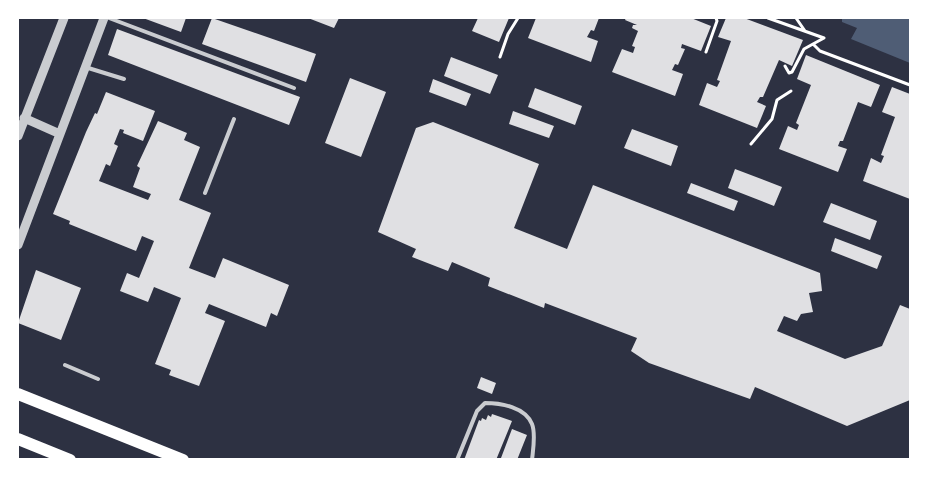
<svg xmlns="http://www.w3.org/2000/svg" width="928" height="477" viewBox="0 0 928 477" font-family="'Roboto Condensed',sans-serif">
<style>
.water{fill:#4f5d75}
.building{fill:#e0e0e3}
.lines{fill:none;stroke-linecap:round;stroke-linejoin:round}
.path{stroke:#fff;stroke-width:3}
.service{stroke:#caccd0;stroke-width:4}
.tertiary{stroke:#caccd0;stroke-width:9}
.primary{stroke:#fff;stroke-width:12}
</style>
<rect width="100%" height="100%" fill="#2d3142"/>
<!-- water -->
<path class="water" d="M 842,18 L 910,18 L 910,63 L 851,39 L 857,28 L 842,22 Z"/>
<!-- building -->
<path class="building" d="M 143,18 L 186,18 L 181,32 Z
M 212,18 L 316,54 L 306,82 L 202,44 Z
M 308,18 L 339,18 L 334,28 Z
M 478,18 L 509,18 L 499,42 L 472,31 Z
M 536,18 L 599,18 L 594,31 L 591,30 L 587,37 L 598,41 L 591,62 L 528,38 Z
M 626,18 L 691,18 L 711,26 L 701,51 L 682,44 L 681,48 L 685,49 L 678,65 L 675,64 L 672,70 L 683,74 L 675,96 L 612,72 L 622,49 L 633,53 L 635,47 L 632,46 L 638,31 L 632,28 L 633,25 L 637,25 L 625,20 Z
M 726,18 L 744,18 L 803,40 L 792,66 L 779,60 L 763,97 L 760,97 L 757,102 L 766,106 L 757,128 L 699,105 L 707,83 L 717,87 L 720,81 L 717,80 L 731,41 L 718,37 Z
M 117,29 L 300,97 L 289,125 L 108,55 Z
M 806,55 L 880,85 L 871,107 L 858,102 L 843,141 L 840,141 L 838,146 L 847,149 L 838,172 L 779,149 L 788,126 L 797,130 L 799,125 L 796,123 L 811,85 L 797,79 Z
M 451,57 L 498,75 L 490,94 L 444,76 Z
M 350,78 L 386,92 L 361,157 L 325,143 Z
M 433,79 L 471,94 L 466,106 L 429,92 Z
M 892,87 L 910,94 L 910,199 L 863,181 L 871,158 L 881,163 L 884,156 L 881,155 L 895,117 L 882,112 Z
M 535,88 L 582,106 L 575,125 L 528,107 Z
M 106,92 L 155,111 L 143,141 L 123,133 L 124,130 L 120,129 L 114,144 L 118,146 L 110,166 L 106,164 L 99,181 L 148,200 L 151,194 L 133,187 L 140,168 L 137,166 L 158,121 L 187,133 L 184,140 L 200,147 L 179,200 L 211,213 L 189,268 L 215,278 L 223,258 L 289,285 L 277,316 L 271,313 L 266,327 L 209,304 L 205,313 L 225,321 L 199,386 L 169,375 L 171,370 L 155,364 L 181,298 L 154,287 L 148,302 L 120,291 L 127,273 L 139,278 L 154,241 L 142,236 L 136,251 L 69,224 L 70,221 L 53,214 L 86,132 L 95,113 L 97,114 Z
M 513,111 L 554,126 L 549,138 L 509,124 Z
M 433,122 L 539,164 L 514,228 L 567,249 L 593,185 L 820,273 L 822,291 L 809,293 L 813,312 L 801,314 L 797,321 L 784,316 L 777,331 L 845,359 L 882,346 L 900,305 L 910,309 L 910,400 L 847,426 L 755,387 L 750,399 L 649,363 L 631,351 L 637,338 L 545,303 L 544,308 L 488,286 L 490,278 L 452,262 L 448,271 L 412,257 L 416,249 L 378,232 L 416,128 Z
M 632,129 L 678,146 L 671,166 L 624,148 Z
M 735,169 L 782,187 L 774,206 L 728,188 Z
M 691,183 L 738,201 L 734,211 L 687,193 Z
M 831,203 L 877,221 L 870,240 L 823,222 Z
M 835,238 L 882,256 L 877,269 L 831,251 Z
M 36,270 L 81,288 L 61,340 L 18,323 Z
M 481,377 L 496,383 L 492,394 L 477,388 Z
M 492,414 L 512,421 L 496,460 L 464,460 L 479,420 L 481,421 L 482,418 L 486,420 L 488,415 L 491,417 Z
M 512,429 L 527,435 L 517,460 L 504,460 L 501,458 Z"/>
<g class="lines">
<!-- path -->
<path class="path" d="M 768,18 L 824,38 L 813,44 L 820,51 L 910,85
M 796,18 L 805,31
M 706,52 L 717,21 L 716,18
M 500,57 L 508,34 L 518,18
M 785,66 L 789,73 L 792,72 L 804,49 L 813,44
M 751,144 L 772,119 L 777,100 L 791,91"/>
<!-- service -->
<path class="service" d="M 109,18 L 294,88
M 85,67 L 124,79
M 205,193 L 234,119
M 65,365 L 98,379
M 457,460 L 477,411 L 485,403 C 501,403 525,407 532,424 C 536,434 533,450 532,460"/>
<!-- tertiary -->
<path class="tertiary" d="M 24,118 L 60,134
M 18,136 L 64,18
M 18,245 L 104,18"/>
<!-- primary -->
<path class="primary" d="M 18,394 L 183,460
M 18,439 L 70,460"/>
</g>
<!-- border -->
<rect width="928" height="477" fill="none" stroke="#ffffff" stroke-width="38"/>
</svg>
